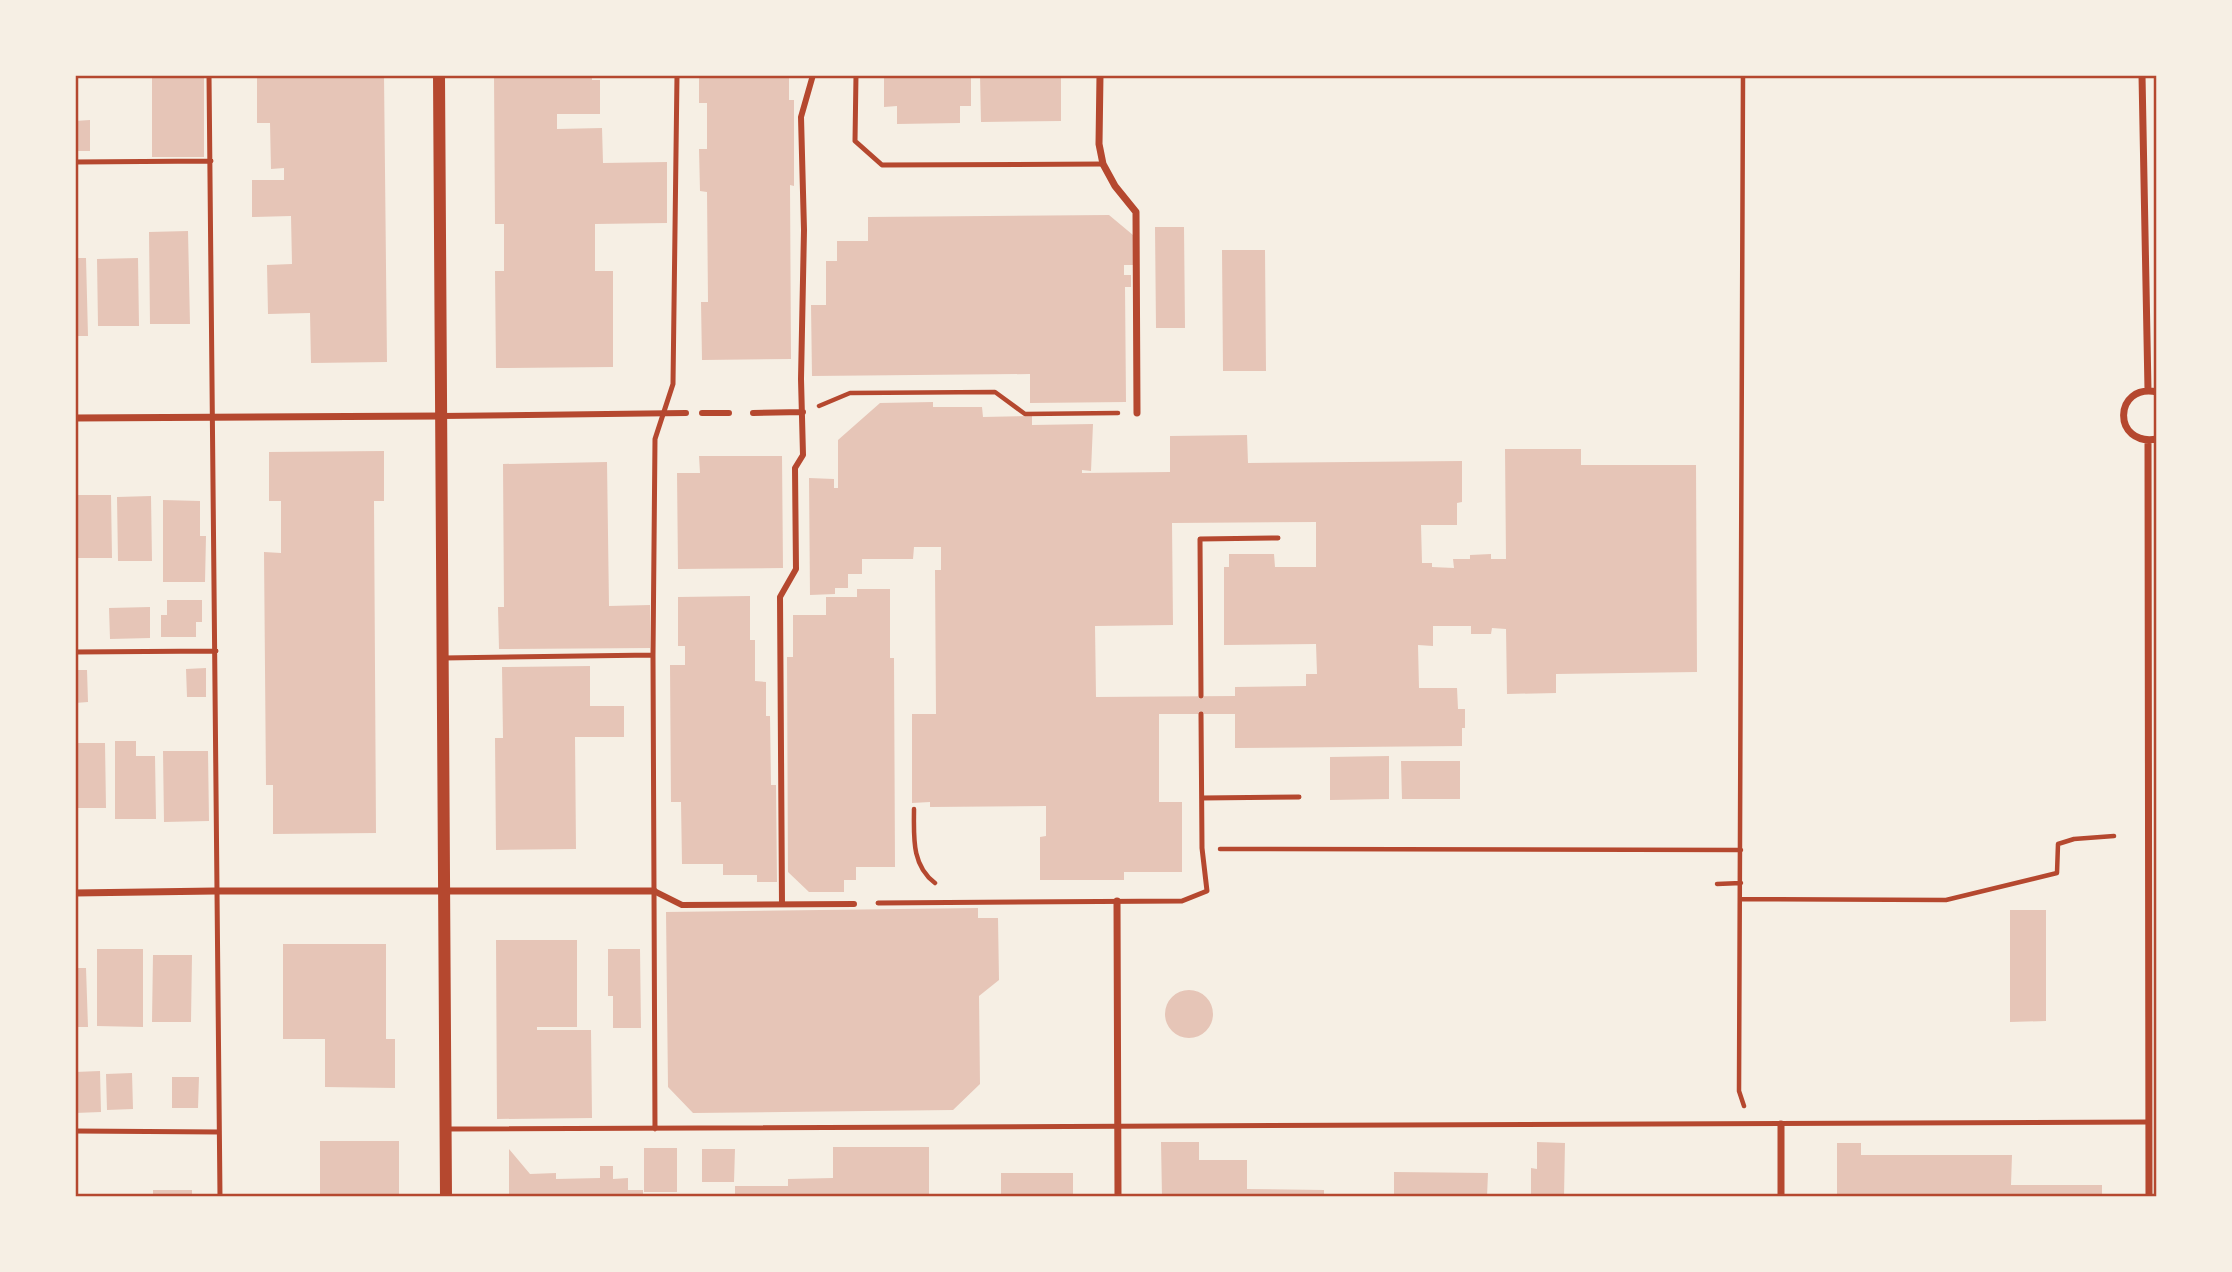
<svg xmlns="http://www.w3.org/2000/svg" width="2232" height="1272" viewBox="0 0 2232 1272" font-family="'Varela Round',sans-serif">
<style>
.building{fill:#e6c5b7;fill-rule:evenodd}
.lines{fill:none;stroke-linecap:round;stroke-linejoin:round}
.path{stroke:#b5482f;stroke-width:4.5}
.service{stroke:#b5482f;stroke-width:5}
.pedestrian{stroke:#b5482f;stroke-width:6}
.minor{stroke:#b5482f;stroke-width:7}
.tertiary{stroke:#b5482f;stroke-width:12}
.neatline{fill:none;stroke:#b5482f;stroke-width:2.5}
</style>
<rect width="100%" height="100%" fill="#f6efe4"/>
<!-- building -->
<path class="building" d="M 152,75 L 204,75 L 204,157 L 152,157 Z
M 257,75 L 384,75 L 387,362 L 311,363 L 310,313 L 268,314 L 267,265 L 292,264 L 291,216 L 252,217 L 252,180 L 284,180 L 284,168 L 271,169 L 270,123 L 257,123 Z
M 494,75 L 592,75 L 592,80 L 600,80 L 600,114 L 557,114 L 557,129 L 602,128 L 603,163 L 667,162 L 667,223 L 595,224 L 595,271 L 613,271 L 613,367 L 496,368 L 495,271 L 504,271 L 504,224 L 495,224 Z
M 699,75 L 789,75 L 789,100 L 794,100 L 794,186 L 790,185 L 791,359 L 702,360 L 701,302 L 708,302 L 707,192 L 700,191 L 699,149 L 707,149 L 707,103 L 699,103 Z
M 884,75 L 971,75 L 971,106 L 960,106 L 960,123 L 897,124 L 897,106 L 884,107 Z
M 980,75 L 1061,75 L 1061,121 L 981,122 Z
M 90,120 L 90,151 L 75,151 L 75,121 Z
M 1109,215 L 1133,235 L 1133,265 L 1124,265 L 1124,275 L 1131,275 L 1131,287 L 1125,287 L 1126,402 L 1030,403 L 1030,374 L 812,376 L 811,305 L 826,305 L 826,261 L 837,261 L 837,241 L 868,241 L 868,217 Z
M 1155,227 L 1184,227 L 1185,328 L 1156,328 Z
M 188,231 L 190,324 L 150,324 L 149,232 Z
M 1222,250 L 1265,250 L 1266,371 L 1223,371 Z
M 75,258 L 86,258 L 88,336 L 75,336 Z
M 138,258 L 139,326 L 98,326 L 97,259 Z
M 933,402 L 933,407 L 982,407 L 983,417 L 1032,416 L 1032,425 L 1093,424 L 1091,471 L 1082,470 L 1082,473 L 1170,472 L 1170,436 L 1247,435 L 1248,463 L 1462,461 L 1462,502 L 1457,503 L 1457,525 L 1421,525 L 1422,563 L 1432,563 L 1432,567 L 1454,568 L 1453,559 L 1470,559 L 1470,555 L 1491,554 L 1491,559 L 1506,559 L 1505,449 L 1581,449 L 1581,465 L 1696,465 L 1697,672 L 1556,674 L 1556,693 L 1507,694 L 1506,629 L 1492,628 L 1491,634 L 1471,634 L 1471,626 L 1433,626 L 1433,646 L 1418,645 L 1419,688 L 1457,688 L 1458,709 L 1465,709 L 1465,728 L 1462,728 L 1462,746 L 1235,748 L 1235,714 L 1159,714 L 1159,802 L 1182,802 L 1182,872 L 1124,872 L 1124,880 L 1040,880 L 1040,837 L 1046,836 L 1046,806 L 930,807 L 930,802 L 912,803 L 912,714 L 936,714 L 935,570 L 941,570 L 941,547 L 914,547 L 913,559 L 862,559 L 862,574 L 848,574 L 848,588 L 835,588 L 835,594 L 810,595 L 809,478 L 834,479 L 834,488 L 838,488 L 838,440 L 880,403 ZM 1316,522 L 1316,567 L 1275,567 L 1274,554 L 1229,554 L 1229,567 L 1224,567 L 1224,645 L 1316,644 L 1317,674 L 1306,674 L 1306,686 L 1235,687 L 1235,696 L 1096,697 L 1095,626 L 1173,625 L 1172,523 Z
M 384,451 L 384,501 L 374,501 L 376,833 L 273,834 L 273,785 L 266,785 L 264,552 L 281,553 L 281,501 L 269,501 L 269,452 Z
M 699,456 L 782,456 L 783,568 L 678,569 L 677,473 L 700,473 Z
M 607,462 L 609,606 L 650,605 L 650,648 L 499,649 L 498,607 L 504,607 L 503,464 Z
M 75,495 L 111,495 L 112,558 L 75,558 Z
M 151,496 L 152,561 L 118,561 L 117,497 Z
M 163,500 L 200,501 L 200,536 L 206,536 L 205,582 L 163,582 Z
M 857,589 L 890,589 L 890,658 L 894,658 L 895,867 L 856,867 L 856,880 L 844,880 L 844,892 L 809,892 L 788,872 L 787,657 L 793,657 L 793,615 L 826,615 L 826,597 L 857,597 Z
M 750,596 L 750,640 L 755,640 L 755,681 L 766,682 L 766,716 L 770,716 L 771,785 L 776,785 L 777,882 L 757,882 L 757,875 L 723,875 L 723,864 L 682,864 L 681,802 L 671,802 L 670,665 L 685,665 L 685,646 L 678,646 L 678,597 Z
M 167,600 L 202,600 L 202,622 L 196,622 L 196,637 L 161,637 L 161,615 L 167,615 Z
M 150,607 L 150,638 L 110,639 L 109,608 Z
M 590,666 L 590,706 L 624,706 L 624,737 L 575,737 L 576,849 L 496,850 L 495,738 L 503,738 L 502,667 Z
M 206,668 L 206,697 L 187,697 L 186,669 Z
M 75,670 L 87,670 L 88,702 L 75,703 Z
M 115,741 L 136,741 L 136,756 L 155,756 L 156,819 L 115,819 Z
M 75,743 L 105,743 L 106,808 L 75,808 Z
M 163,751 L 208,751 L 209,821 L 164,822 Z
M 1389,756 L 1389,799 L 1330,800 L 1330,757 Z
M 1401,761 L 1460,761 L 1460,799 L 1402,799 Z
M 978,908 L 978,918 L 998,918 L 999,980 L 979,996 L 980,1084 L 953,1110 L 693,1113 L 668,1087 L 666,912 Z
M 2010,910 L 2046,910 L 2046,1021 L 2010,1022 Z
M 496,940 L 577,940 L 577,1027 L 537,1027 L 537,1030 L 591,1030 L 592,1118 L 497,1119 Z
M 283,944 L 386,944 L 386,1039 L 395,1039 L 395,1088 L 325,1087 L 325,1039 L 283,1039 Z
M 97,949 L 143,949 L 143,1027 L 97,1026 Z
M 608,949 L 640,949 L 641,1028 L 613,1028 L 613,996 L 608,996 Z
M 153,955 L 192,955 L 191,1022 L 152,1022 Z
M 75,968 L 86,968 L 88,1027 L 75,1027 Z
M1165 1014a24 24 0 1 1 48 0a24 24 0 1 1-48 0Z
M 100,1071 L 101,1112 L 75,1113 L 75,1072 Z
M 132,1073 L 133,1109 L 107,1110 L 106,1074 Z
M 172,1077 L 199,1077 L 198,1108 L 172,1108 Z
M 320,1141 L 399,1141 L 399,1197 L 320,1197 Z
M 1161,1142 L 1199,1142 L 1199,1160 L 1247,1160 L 1247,1189 L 1324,1190 L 1324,1197 L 1162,1197 Z
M 1537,1142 L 1565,1143 L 1564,1197 L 1531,1197 L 1531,1168 L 1537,1169 Z
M 1837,1143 L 1861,1143 L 1861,1155 L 2012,1155 L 2011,1185 L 2102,1185 L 2102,1197 L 1837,1197 Z
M 833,1147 L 929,1147 L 929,1197 L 735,1197 L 735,1186 L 788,1186 L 788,1179 L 833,1178 Z
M 644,1148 L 677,1148 L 677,1192 L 644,1192 Z
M 509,1149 L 530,1174 L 556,1173 L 556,1179 L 600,1178 L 600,1166 L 613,1166 L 613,1179 L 628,1178 L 628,1190 L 643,1190 L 643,1197 L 509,1197 Z
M 702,1149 L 735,1149 L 734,1182 L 702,1182 Z
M 1394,1172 L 1488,1173 L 1487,1197 L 1394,1197 Z
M 1001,1173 L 1073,1173 L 1073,1197 L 1001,1197 Z
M 153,1190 L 192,1190 L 192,1197 L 153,1197 Z"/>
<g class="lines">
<!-- path -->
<path class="path" d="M 1743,75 L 1739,1091 L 1744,1106
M 819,406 L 850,393 L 995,392 L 1025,414 L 1118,413
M 914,809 C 914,836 911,865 935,883
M 1220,849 L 1741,850
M 1717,884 L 1741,883
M 1740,899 L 1946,900 L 2057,873 L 2058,844 L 2074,839 L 2114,836"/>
<!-- service -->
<path class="service" d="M 209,75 L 220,1197
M 856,75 L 855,141 L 882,165 L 1103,164
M 75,162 L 211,161
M 75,652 L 216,651
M 443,658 L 653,655
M 1201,696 L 1200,539 L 1278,538
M 1202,798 L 1299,797
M 878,903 L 1182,901 L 1207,891 L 1202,848 L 1201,714
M 447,1129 L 2149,1122
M 655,1129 L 653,655 L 655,439 L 673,384 L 677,75
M 75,1131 L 219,1132"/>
<!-- pedestrian -->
<path class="pedestrian" d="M 702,413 L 729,413
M 753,413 L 803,412
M 441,416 L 686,413
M 654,891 L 682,905 L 854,904
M 782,904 L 780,597 L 796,569 L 795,468 L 803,455 L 801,379 L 804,230 L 801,117 L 813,75"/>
<!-- minor -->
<path class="minor" d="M 1100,75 L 1099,144 L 1103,164 L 1115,186 L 1136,212 L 1137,413
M 2142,75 L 2148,390
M 2157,392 C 2113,383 2112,447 2157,439
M 75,418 L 441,416
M 2148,440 L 2149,1197
M 75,893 L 215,891 L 654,891
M 1117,901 L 1118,1197
M 1781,1124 L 1781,1197"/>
<!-- tertiary -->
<path class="tertiary" d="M 439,75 L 446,1197"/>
</g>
<!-- border -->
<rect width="2232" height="1272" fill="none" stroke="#f6efe4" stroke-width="154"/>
<rect x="77" y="77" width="2078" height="1118" class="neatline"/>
</svg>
